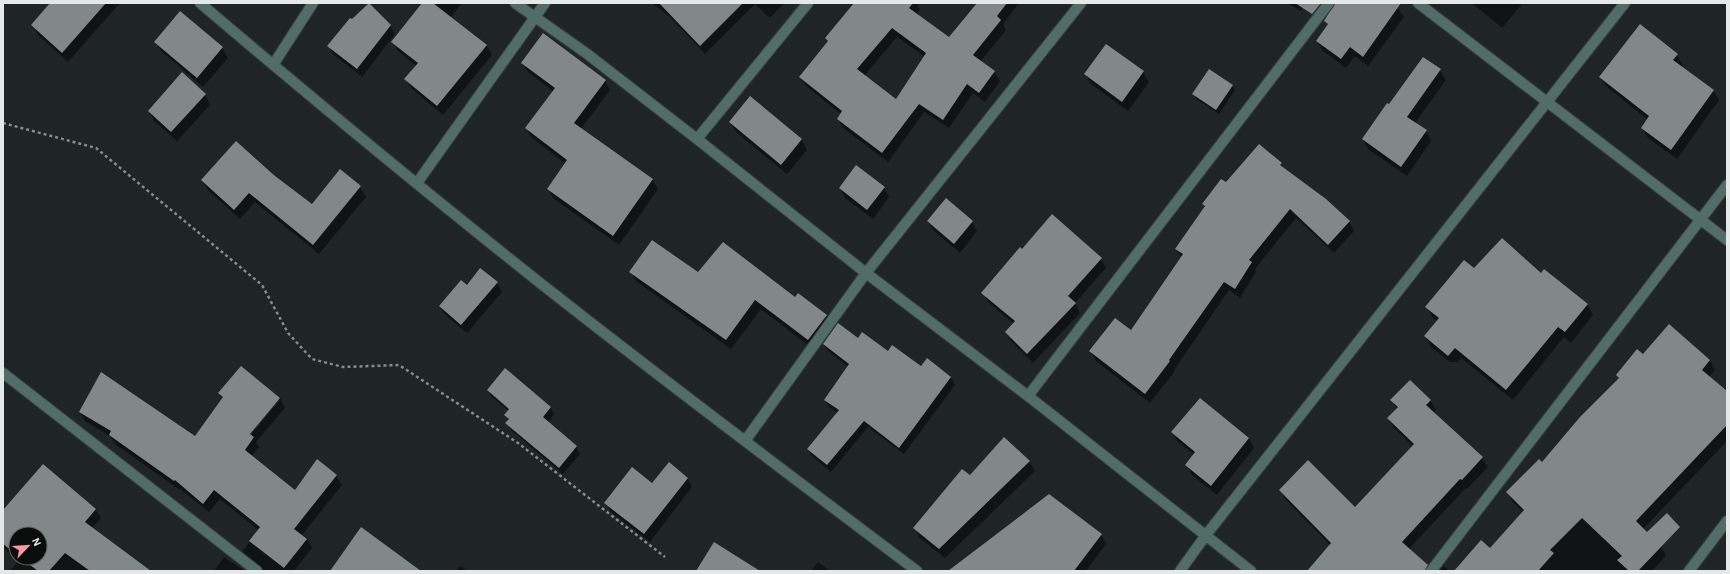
<svg xmlns="http://www.w3.org/2000/svg" width="1730" height="574" viewBox="0 0 1730 574" font-family="'Alegreya Sans',sans-serif">
<style>
.shadow{fill:#0007;fill-rule:evenodd}
.building{fill:#818887;fill-rule:evenodd}
.lines{fill:none;stroke-linecap:round;stroke-linejoin:round}
.street-casing{stroke:#3b403f;stroke-width:12}
.path{stroke:#878c8b;stroke-width:2.5;stroke-dasharray:3 3;stroke-linecap:butt}
.street{stroke:#526c68;stroke-width:10}
</style>
<rect width="100%" height="100%" fill="#1f2524"/>
<!-- shadow -->
<path class="shadow" d="M 52,3 L 120,3 L 68,62 L 38,35 L 33,25 Z
M 423,3 L 462,3 L 450,18 L 487,46 L 492,55 L 443,115 L 411,88 L 405,79 L 416,66 L 398,51 L 393,42 Z
M 652,3 L 784,3 L 770,18 L 755,4 L 705,54 L 669,16 Z
M 855,3 L 920,3 L 917,6 L 920,10 L 916,15 L 949,39 L 978,3 L 1019,3 L 1003,24 L 1006,30 L 980,62 L 994,72 L 1000,81 L 985,102 L 973,93 L 949,128 L 924,112 L 888,162 L 843,128 L 838,119 L 841,114 L 806,86 L 800,77 L 828,42 L 826,38 ZM 897,37 L 925,57 L 896,100 L 864,76 Z
M 1287,3 L 1306,3 L 1301,11 Z
M 1345,3 L 1392,3 L 1398,8 L 1404,17 L 1368,66 L 1355,56 L 1346,68 L 1323,51 L 1317,41 Z
M 1472,3 L 1523,3 L 1502,28 Z
M 352,21 L 390,26 L 395,34 L 362,77 L 333,54 L 329,46 Z
M 1640,25 L 1677,55 L 1683,65 L 1681,67 L 1713,90 L 1719,100 L 1677,159 L 1648,138 L 1642,128 L 1648,120 L 1606,86 L 1600,77 Z
M 156,42 L 222,48 L 228,58 L 203,87 L 161,51 Z
M 1106,45 L 1143,72 L 1149,82 L 1128,111 L 1091,84 L 1085,74 Z
M 1423,58 L 1440,70 L 1446,80 L 1415,123 L 1426,131 L 1431,141 L 1407,176 L 1368,149 L 1363,139 L 1389,106 Z
M 522,63 L 605,80 L 610,90 L 581,129 L 652,179 L 658,189 L 619,245 L 553,198 L 548,189 L 566,164 L 531,137 L 526,128 L 553,91 L 528,72 Z
M 1232,85 L 1235,90 L 1219,114 L 1196,99 L 1194,94 Z
M 205,95 L 210,105 L 177,141 L 154,121 L 149,111 Z
M 750,97 L 802,140 L 807,150 L 787,174 L 736,132 L 730,122 Z
M 1281,164 L 1283,168 L 1349,221 L 1354,231 L 1334,253 L 1296,218 L 1255,269 L 1256,272 L 1240,298 L 1229,290 L 1174,370 L 1175,371 L 1150,403 L 1096,361 L 1090,351 L 1131,332 L 1182,258 L 1176,249 L 1205,207 L 1203,204 L 1226,184 Z
M 341,171 L 360,187 L 366,197 L 319,254 L 255,202 L 240,219 L 208,190 L 202,180 L 274,177 L 312,206 Z
M 840,188 L 884,188 L 889,197 L 873,219 L 845,198 Z
M 928,222 L 972,222 L 977,231 L 960,253 L 934,231 Z
M 1101,259 L 1106,268 L 1075,303 L 1080,313 L 1033,363 L 1011,341 L 1006,332 L 1014,324 L 988,302 L 983,293 Z
M 631,272 L 698,273 L 795,299 L 798,295 L 827,316 L 832,325 L 813,349 L 761,309 L 731,349 L 636,281 Z
M 1541,274 L 1587,304 L 1593,315 L 1571,343 L 1564,337 L 1513,400 L 1461,358 L 1458,362 L 1450,362 L 1431,347 L 1425,336 L 1437,321 L 1433,318 L 1427,307 Z
M 497,283 L 502,292 L 467,333 L 445,315 L 440,306 Z
M 1669,325 L 1710,361 L 1715,370 L 1709,377 L 1727,392 L 1727,441 L 1643,529 L 1661,546 L 1666,556 L 1652,571 L 1455,571 L 1490,550 L 1523,512 L 1513,502 L 1507,492 L 1542,463 L 1619,379 L 1617,376 L 1643,356 Z
M 858,339 L 921,368 L 951,378 L 955,385 L 904,454 L 868,427 L 831,472 L 812,456 L 808,449 L 838,413 L 829,407 L 825,400 L 849,367 L 828,351 L 824,344 Z
M 488,390 L 550,407 L 554,414 L 548,423 L 576,447 L 580,454 L 563,474 L 511,430 L 507,423 L 509,420 L 505,415 L 509,411 L 492,397 Z
M 220,393 L 280,398 L 285,408 L 256,442 L 259,447 L 251,456 L 295,491 L 336,476 L 342,485 L 302,535 L 307,539 L 312,548 L 294,571 L 262,571 L 248,560 L 243,551 L 258,530 L 220,499 L 209,512 L 180,489 L 180,490 L 115,444 L 110,436 L 85,421 L 80,412 L 195,437 L 223,399 ZM 277,400 L 280,400 L 248,438 L 246,437 Z
M 1392,400 L 1430,400 L 1436,410 L 1433,413 L 1482,458 L 1488,467 L 1467,489 L 1466,488 L 1409,549 L 1427,565 L 1430,571 L 1308,571 L 1330,545 L 1286,500 L 1280,490 L 1355,508 L 1413,446 L 1394,428 L 1388,418 L 1397,409 Z
M 1173,433 L 1249,438 L 1254,448 L 1217,495 L 1192,475 L 1187,465 L 1194,455 L 1178,442 Z
M 1029,461 L 1035,471 L 945,558 L 920,538 L 915,528 L 970,476 Z
M 687,478 L 692,487 L 650,542 L 611,512 L 606,503 L 652,484 Z
M 95,509 L 101,518 L 92,528 L 150,571 L 10,571 L 19,560 L 16,558 L 40,558 L 40,534 L 16,534 L 16,558 L 3,547 L 3,512 Z
M 1101,534 L 1106,544 L 1086,571 L 960,571 Z
M 224,557 L 245,571 L 214,571 Z
M 818,562 L 830,571 L 811,571 Z
M 460,566 L 467,571 L 456,571 Z
M 1444,566 L 1449,571 L 1440,571 Z"/>
<!-- building -->
<path class="building" d="M 50,3 L 106,3 L 62,53 L 31,25 Z
M 369,3 L 391,25 L 357,69 L 327,46 L 350,18 L 352,19 Z
M 422,3 L 433,3 L 487,45 L 437,106 L 404,79 L 418,63 L 391,42 Z
M 659,3 L 743,3 L 700,46 Z
M 854,3 L 913,3 L 909,8 L 949,37 L 977,3 L 1007,3 L 997,16 L 1001,20 L 973,55 L 995,71 L 979,93 L 967,84 L 943,120 L 919,104 L 882,153 L 837,119 L 842,111 L 799,77 L 828,41 L 825,38 ZM 892,28 L 926,53 L 896,99 L 857,69 Z
M 1295,3 L 1321,3 L 1312,14 Z
M 1335,3 L 1401,3 L 1363,57 L 1350,47 L 1341,59 L 1316,41 L 1328,24 L 1324,21 Z
M 180,11 L 223,47 L 197,78 L 154,42 Z
M 1640,24 L 1678,54 L 1673,60 L 1714,90 L 1671,150 L 1641,128 L 1649,116 L 1599,77 Z
M 543,33 L 606,80 L 574,123 L 653,179 L 613,236 L 547,189 L 567,160 L 525,128 L 555,88 L 521,63 Z
M 1106,44 L 1144,71 L 1122,102 L 1084,74 Z
M 1423,57 L 1441,69 L 1407,117 L 1427,130 L 1401,167 L 1362,139 L 1387,103 L 1389,104 Z
M 1209,69 L 1233,85 L 1216,110 L 1192,94 Z
M 182,72 L 206,94 L 171,132 L 148,111 Z
M 750,96 L 802,139 L 781,165 L 729,122 Z
M 236,141 L 275,176 L 312,204 L 340,169 L 361,186 L 313,245 L 249,193 L 234,210 L 201,180 Z
M 1259,144 L 1282,163 L 1280,165 L 1326,199 L 1350,221 L 1328,245 L 1290,209 L 1249,260 L 1252,262 L 1235,289 L 1224,282 L 1169,360 L 1170,361 L 1145,394 L 1089,351 L 1115,318 L 1131,330 L 1183,254 L 1175,249 L 1205,206 L 1202,204 L 1221,179 L 1226,182 Z
M 856,165 L 885,187 L 867,210 L 839,188 Z
M 946,198 L 973,221 L 954,244 L 927,221 Z
M 1052,214 L 1102,258 L 1068,296 L 1076,303 L 1027,354 L 1005,332 L 1015,321 L 981,293 L 1020,247 L 1022,249 Z
M 1502,238 L 1541,273 L 1544,269 L 1588,304 L 1565,332 L 1558,327 L 1506,390 L 1455,348 L 1448,356 L 1424,336 L 1439,318 L 1425,307 L 1464,260 L 1474,268 Z
M 652,240 L 698,272 L 723,242 L 795,297 L 798,293 L 827,315 L 808,340 L 755,300 L 726,340 L 629,272 Z
M 480,268 L 498,282 L 461,325 L 439,306 L 461,280 L 467,285 Z
M 838,323 L 858,338 L 862,332 L 888,351 L 892,345 L 921,366 L 927,358 L 951,377 L 899,448 L 864,421 L 827,465 L 807,449 L 839,410 L 824,400 L 849,364 L 823,344 Z
M 1669,324 L 1710,360 L 1702,370 L 1727,391 L 1727,425 L 1636,521 L 1647,532 L 1667,513 L 1680,527 L 1638,571 L 1629,571 L 1617,560 L 1622,556 L 1582,518 L 1550,550 L 1554,553 L 1538,571 L 1454,571 L 1481,540 L 1490,548 L 1524,510 L 1506,492 L 1539,459 L 1542,462 L 1580,417 L 1619,378 L 1616,375 L 1637,349 L 1643,354 Z
M 241,366 L 280,398 L 250,434 L 254,437 L 245,450 L 295,490 L 317,459 L 337,475 L 294,529 L 307,539 L 284,568 L 249,541 L 260,527 L 214,490 L 203,504 L 175,480 L 174,481 L 109,435 L 111,431 L 79,412 L 101,372 L 195,436 L 223,397 L 218,393 Z
M 505,368 L 551,407 L 543,417 L 577,446 L 559,468 L 505,423 L 509,419 L 504,415 L 509,409 L 487,390 Z
M 1410,380 L 1431,400 L 1426,405 L 1483,457 L 1462,480 L 1460,479 L 1402,542 L 1428,565 L 1425,571 L 1307,571 L 1331,543 L 1279,490 L 1308,460 L 1355,507 L 1414,444 L 1387,418 L 1398,407 L 1390,400 Z
M 1200,398 L 1249,438 L 1211,486 L 1185,465 L 1195,452 L 1171,432 Z
M 1004,437 L 1030,461 L 939,549 L 913,528 L 962,469 L 970,475 Z
M 669,462 L 688,478 L 644,534 L 604,503 L 632,467 L 652,483 Z
M 43,464 L 96,509 L 85,522 L 151,571 L 90,571 L 65,553 L 49,571 L 38,571 L 21,558 L 40,558 L 40,534 L 16,534 L 16,554 L 3,544 L 3,510 Z
M 1049,494 L 1102,534 L 1074,571 L 948,571 Z
M 361,527 L 421,571 L 330,571 Z
M 714,542 L 760,571 L 696,571 Z"/>
<g class="lines">
<!-- street casing -->
<g class="street-casing">
<path id="street" d="M 200,3 C 313,99 428,194 544,286 C 667,383 792,477 917,571
M 515,3 L 586,53 L 697,139 L 866,273 L 1028,396 L 1251,571
M 1418,3 L 1727,240
M 273,65 L 313,3
M 697,139 L 808,3
M 417,183 L 545,3
M 3,373 L 257,571
M 1028,396 L 1329,3
M 745,441 L 866,273 L 1081,3
M 1180,571 L 1206,535 L 1625,3
M 1431,571 L 1727,185
M 1689,571 L 1727,521"/>
</g>
<!-- path -->
<path class="path" d="M 3,123 L 96,148 L 262,285 L 288,333 L 312,359 L 343,367 L 399,365 L 518,443 L 665,557"/>
<!-- street -->
<use href="#street" class="street"/>
</g>
<!-- border -->
<rect width="1730" height="574" fill="none" stroke="#e4e8e7" stroke-width="8"/>
<!-- north arrow -->
<g transform="translate(28 546) rotate(65)"><circle r="19" fill="#0b0d0d" stroke="#626564"/>
<path d="M0-3L7 15L0 10L-7 15Z" fill="#f49aa5"/>
<text y="-6" font-size="11" font-weight="bold" text-anchor="middle" fill="#e4e8e7">N</text>
</g>
</svg>
